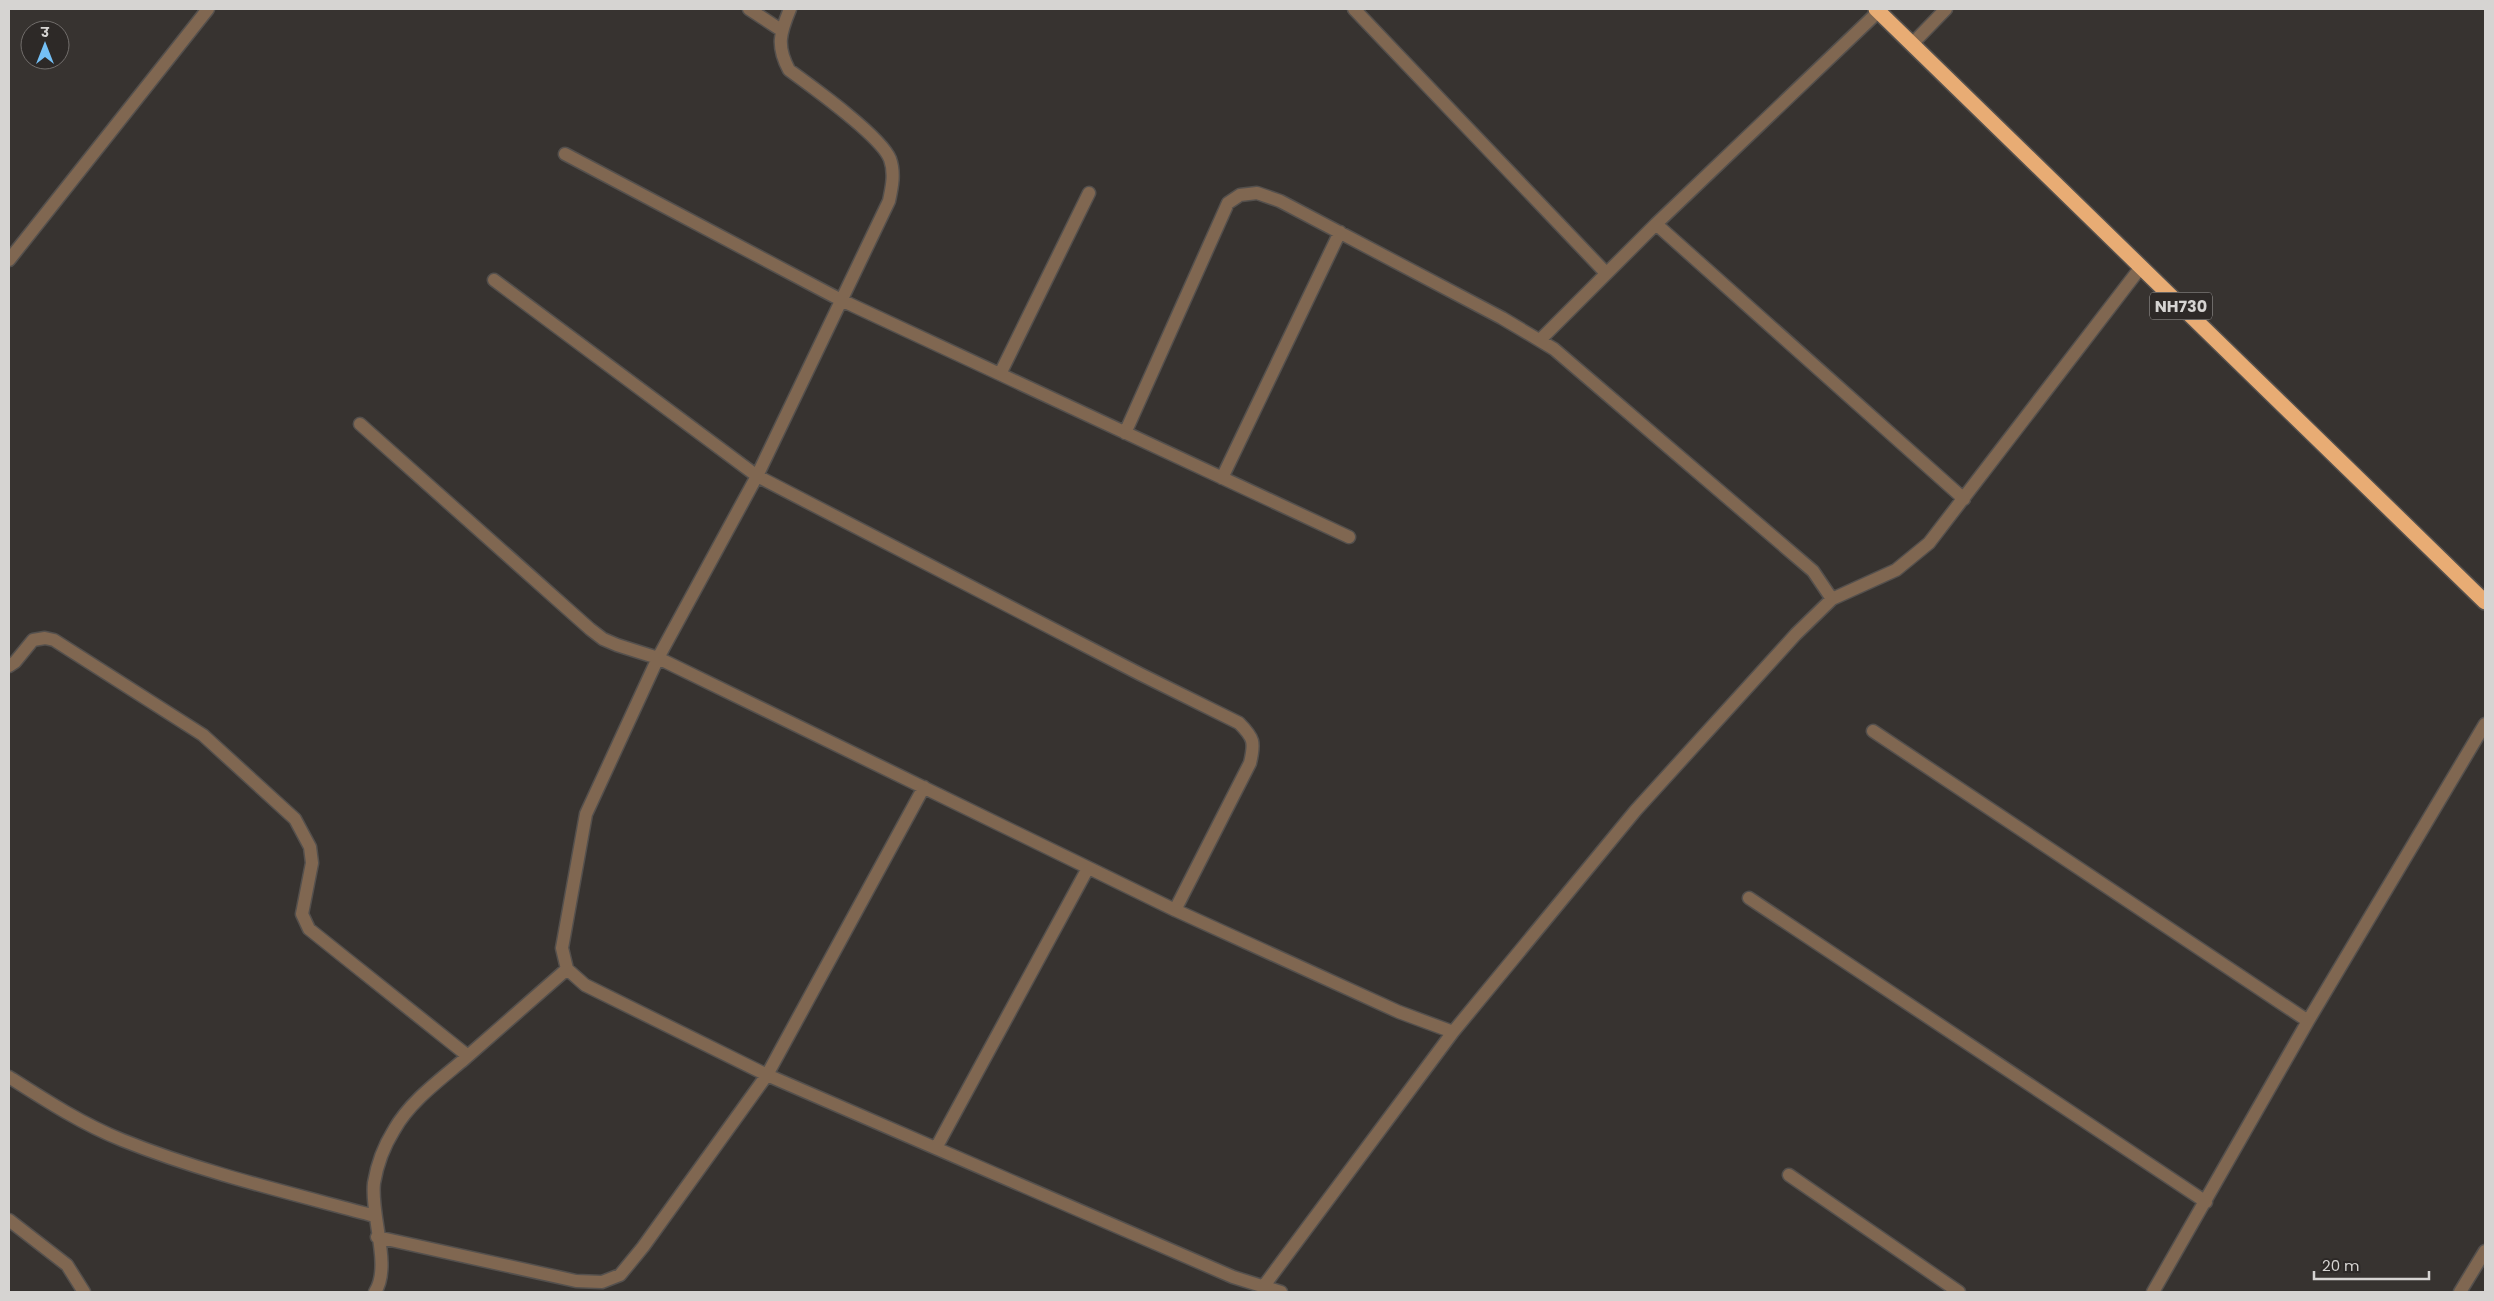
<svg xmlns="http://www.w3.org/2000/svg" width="2494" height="1301" viewBox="0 0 2494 1301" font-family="Poppins,'Noto Sans Devanagari',sans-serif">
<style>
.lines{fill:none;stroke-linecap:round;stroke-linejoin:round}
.minor-casing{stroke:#54504d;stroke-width:15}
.highway-casing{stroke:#54504d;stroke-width:18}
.minor{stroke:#806751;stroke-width:12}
.highway{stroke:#e8ac74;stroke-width:15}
.labels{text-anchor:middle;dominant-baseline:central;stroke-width:4;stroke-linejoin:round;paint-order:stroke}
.shield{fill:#2d2927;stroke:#a3a19f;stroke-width:1}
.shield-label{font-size:16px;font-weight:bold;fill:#d6d4d2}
</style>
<rect width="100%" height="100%" fill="#373330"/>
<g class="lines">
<!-- minor casing -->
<g class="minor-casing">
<path id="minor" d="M 749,9 L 781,30
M 790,9 C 780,33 776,46 789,70 C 811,86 881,136 890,159 C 895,173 892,187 889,201 L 757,476 L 658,658 L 586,814 L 562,948 L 567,969 L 585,985 L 767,1075 L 1233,1277 L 1281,1292
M 1354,9 L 1606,273
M 1912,44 L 1946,9
M 565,154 L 841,300 L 1349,537
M 1656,224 L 1964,499
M 9,260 L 208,9
M 494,280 L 757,476 L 1140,674 L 1239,723 C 1254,738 1255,742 1250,763 L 1175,910
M 1540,340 L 1656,224 L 1879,11
M 1000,374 L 1089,193
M 360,424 L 590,629 L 603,639 L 617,645 L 658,658 L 1175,910 L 1399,1012 L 1453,1032
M 1125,433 L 1228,203 L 1240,195 L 1257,193 L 1280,201 L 1502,318 L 1554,349 L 1813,571 L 1832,599
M 1222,478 L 1340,232
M 9,666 L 15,662 L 33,640 L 45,638 L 54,640 L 203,735 L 295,819 L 310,847 L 312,863 L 302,914 L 309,929 L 468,1056
M 1873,731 L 2308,1021
M 1749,898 L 2206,1202
M 9,1077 C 45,1100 82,1124 122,1140 C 204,1173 290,1193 375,1216
M 936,1148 L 1088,868
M 1789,1175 L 1959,1292
M 9,1220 L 67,1265 L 84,1292
M 377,1237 L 576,1281 L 602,1282 L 620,1275 L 643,1247 L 767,1075 L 924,787
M 1263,1287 L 1453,1032 L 1636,810 L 1796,634 L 1832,599 L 1896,570 L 1929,543 L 2141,267
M 375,1292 C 392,1266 370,1215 374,1183 C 377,1165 384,1146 394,1130 C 409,1103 437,1082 461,1062 C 496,1031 532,1000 567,969
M 2153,1292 L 2308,1021 L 2485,724
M 2460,1292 L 2485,1251"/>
</g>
<!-- highway casing -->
<g class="highway-casing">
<path id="highway" d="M 1876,9 L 2485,602"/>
</g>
<!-- minor -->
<use href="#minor" class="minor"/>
<!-- highway -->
<use href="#highway" class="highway"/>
</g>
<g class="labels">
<!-- shield labels -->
<rect class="shield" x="2150" y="292.5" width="62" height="27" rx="4"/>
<g class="shield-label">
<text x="2181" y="306">NH730</text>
</g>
</g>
<!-- border -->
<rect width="2494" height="1301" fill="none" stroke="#d6d4d2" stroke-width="20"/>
<!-- north arrow -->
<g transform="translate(45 45)"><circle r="24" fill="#2d2927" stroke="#716d6b"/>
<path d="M0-4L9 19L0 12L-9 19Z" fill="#74c0f6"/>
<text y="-8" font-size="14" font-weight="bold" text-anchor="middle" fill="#d6d4d2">उ</text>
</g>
<!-- scale -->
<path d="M2314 1271v8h115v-8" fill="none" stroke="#d6d4d2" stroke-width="2.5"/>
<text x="2322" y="1271" font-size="15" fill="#d6d4d2" stroke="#2d2927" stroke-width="4" paint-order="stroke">20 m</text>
</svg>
